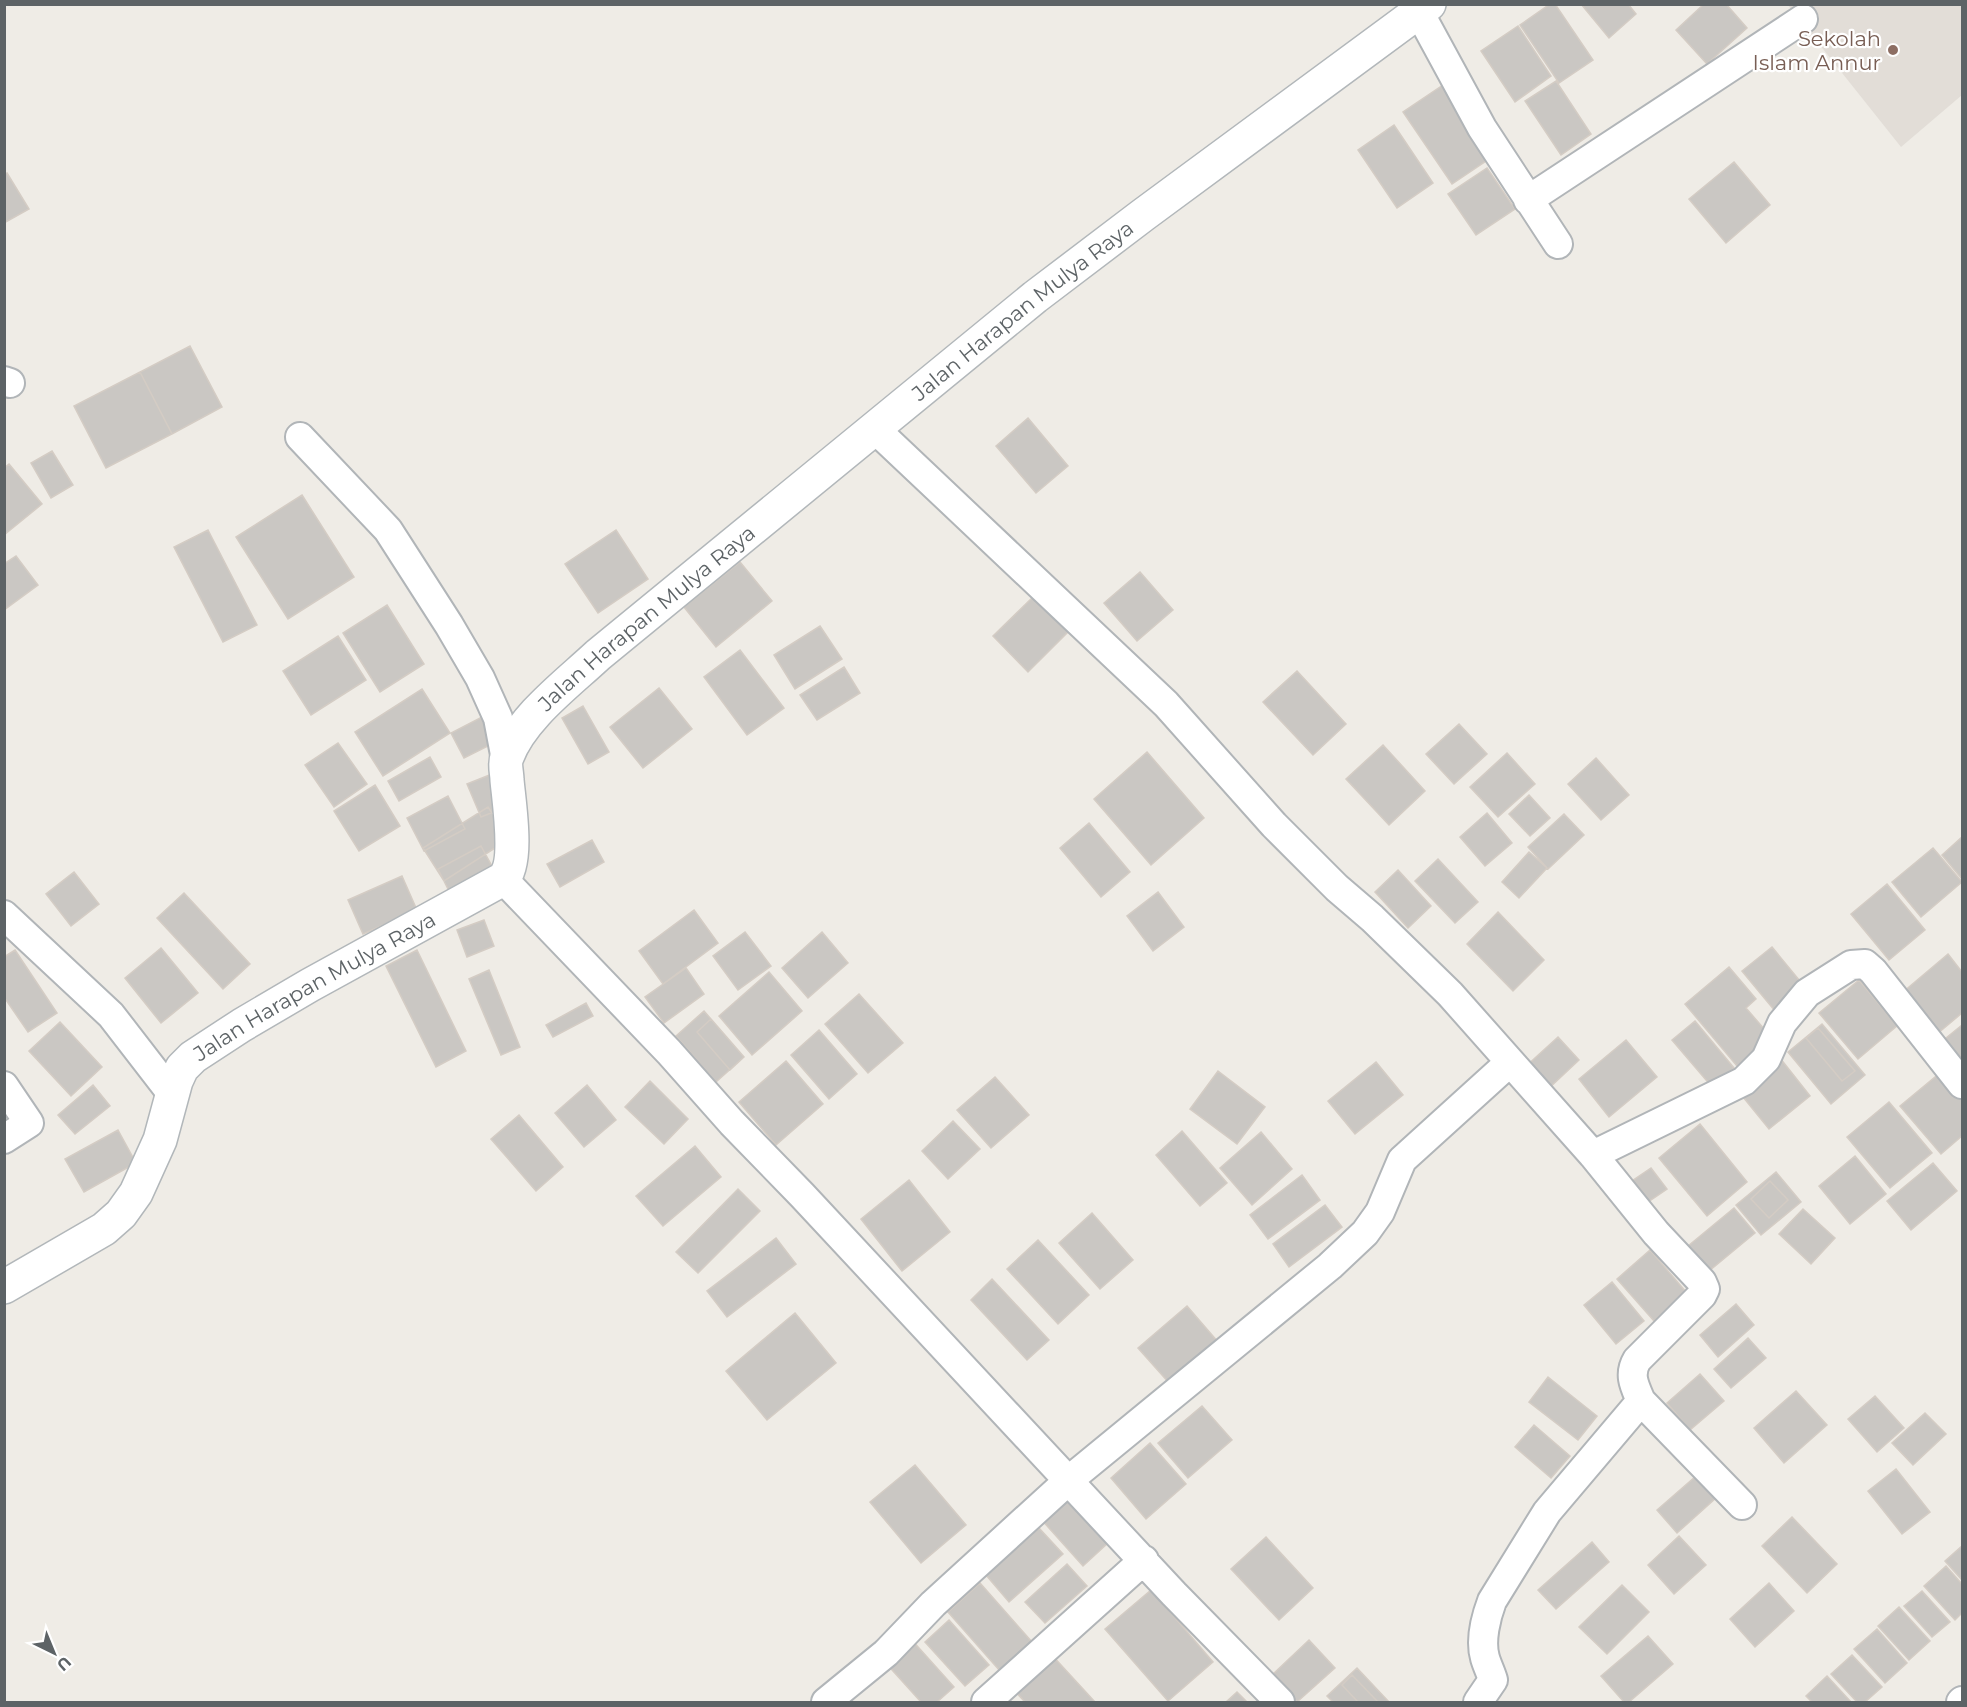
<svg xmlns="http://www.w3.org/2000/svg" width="1967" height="1707" viewBox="0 0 1967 1707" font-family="Montserrat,sans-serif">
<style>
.education{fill:#e2ddd7}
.building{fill:#cac7c3;stroke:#d4ccc4;stroke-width:1.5}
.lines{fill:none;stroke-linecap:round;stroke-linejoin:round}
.street-casing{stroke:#b1b5b8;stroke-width:32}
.secondary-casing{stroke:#b2b7ba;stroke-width:36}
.street{stroke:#fff;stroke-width:28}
.secondary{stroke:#fff;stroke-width:33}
.education-dot{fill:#8d6e63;stroke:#fff;stroke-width:2}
.labels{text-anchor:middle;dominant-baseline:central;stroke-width:4.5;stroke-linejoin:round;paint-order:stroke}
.education-label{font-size:21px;fill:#785e54;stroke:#fff;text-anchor:end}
.street-label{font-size:21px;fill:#5d6366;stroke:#fff}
</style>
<rect width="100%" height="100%" fill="#efece6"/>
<!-- education -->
<path class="education" d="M 1788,5 L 1962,5 L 1962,95 L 1901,147 Z"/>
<!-- building -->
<path class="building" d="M 1550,4 L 1555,4 L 1593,60 L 1559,83 L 1520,25 Z
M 1581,4 L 1628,4 L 1636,14 L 1609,38 Z
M 1704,4 L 1726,4 L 1747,28 L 1707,64 L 1676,30 Z
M 1518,26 L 1551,76 L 1515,102 L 1481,51 Z
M 1556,81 L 1591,134 L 1561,155 L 1525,101 Z
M 1443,85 L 1492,157 L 1452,184 L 1403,112 Z
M 1394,125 L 1433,183 L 1397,208 L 1358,150 Z
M 1734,162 L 1770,205 L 1726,243 L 1689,199 Z
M 1487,168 L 1515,209 L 1476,235 L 1448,194 Z
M 7,173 L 29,209 L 4,223 L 4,175 Z
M 190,346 L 222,407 L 172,434 L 140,372 Z
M 140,372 L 172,434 L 106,468 L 74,406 Z
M 1028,418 L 1068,466 L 1036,493 L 996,446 Z
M 52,451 L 73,485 L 51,498 L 31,463 Z
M 9,464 L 42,504 L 4,535 L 4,468 Z
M 302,495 L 354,577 L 288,619 L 236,537 Z
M 208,530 L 257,625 L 223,642 L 174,547 Z
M 616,530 L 648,579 L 598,613 L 565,564 Z
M 16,556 L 38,585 L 4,610 L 4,564 Z
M 740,562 L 772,601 L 716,647 L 684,607 Z
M 1140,572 L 1173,610 L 1137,641 L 1104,603 Z
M 1035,595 L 1070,630 L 1028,672 L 993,636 Z
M 387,605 L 424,664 L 380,692 L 343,633 Z
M 820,626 L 842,659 L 795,689 L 774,655 Z
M 338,636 L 366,680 L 311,715 L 283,671 Z
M 740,650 L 784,708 L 747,735 L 704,677 Z
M 844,667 L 860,693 L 817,720 L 800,695 Z
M 1297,671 L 1346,724 L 1313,755 L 1263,702 Z
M 659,688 L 692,729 L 643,768 L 610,727 Z
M 422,689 L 450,733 L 383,776 L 355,732 Z
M 583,706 L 609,752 L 588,764 L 562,718 Z
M 482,717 L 494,743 L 464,758 L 451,733 Z
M 1459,724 L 1487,754 L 1454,784 L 1426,754 Z
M 338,743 L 367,784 L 334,807 L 305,765 Z
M 1383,745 L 1425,791 L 1389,825 L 1346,779 Z
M 1147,752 L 1204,818 L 1151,865 L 1094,799 Z
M 1507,753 L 1535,784 L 1498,817 L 1470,787 Z
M 430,757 L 441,777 L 399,801 L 388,781 Z
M 1596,758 L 1629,795 L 1601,820 L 1568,784 Z
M 492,774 L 506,807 L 481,817 L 467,784 Z
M 375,785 L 400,826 L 359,851 L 334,811 Z
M 1529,795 L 1550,818 L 1530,836 L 1509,814 Z
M 448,796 L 465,829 L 424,851 L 407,818 Z
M 488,807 L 509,839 L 444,881 L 423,848 Z
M 1487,813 L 1512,843 L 1485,866 L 1460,837 Z
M 1564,814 L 1584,835 L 1548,869 L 1528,847 Z
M 1089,823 L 1130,872 L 1101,897 L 1060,848 Z
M 1962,837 L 1962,879 L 1942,855 Z
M 592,840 L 604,862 L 560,887 L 547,864 Z
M 481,846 L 493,868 L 449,891 L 438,869 Z
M 1933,848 L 1962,882 L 1921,917 L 1892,882 Z
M 1529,852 L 1547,868 L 1519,898 L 1502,882 Z
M 1438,859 L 1478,902 L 1455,923 L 1415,881 Z
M 1398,870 L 1431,906 L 1408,928 L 1375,892 Z
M 74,872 L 99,904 L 71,926 L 46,894 Z
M 402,876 L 417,910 L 363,934 L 348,900 Z
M 1887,884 L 1925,930 L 1889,960 L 1851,914 Z
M 1158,892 L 1184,927 L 1153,951 L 1127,916 Z
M 184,893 L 250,964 L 223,989 L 157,918 Z
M 694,910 L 718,943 L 663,984 L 639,951 Z
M 1498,912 L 1544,960 L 1513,991 L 1467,944 Z
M 484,920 L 494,946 L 467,957 L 457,930 Z
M 745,932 L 771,966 L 738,990 L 713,956 Z
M 822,932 L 848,963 L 808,998 L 782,968 Z
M 1772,947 L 1804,986 L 1775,1011 L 1742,971 Z
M 161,948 L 198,993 L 161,1023 L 125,978 Z
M 15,950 L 57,1013 L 28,1032 L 4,997 L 4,957 Z
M 417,950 L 466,1051 L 436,1067 L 386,966 Z
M 1948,954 L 1962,972 L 1962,1013 L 1937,1034 L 1903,992 Z
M 1729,967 L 1756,999 L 1746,1008 L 1771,1037 L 1737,1066 L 1685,1004 Z
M 686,968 L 704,994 L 664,1023 L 645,997 Z
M 489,970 L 520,1047 L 501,1055 L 469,979 Z
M 769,972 L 802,1011 L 752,1055 L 719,1016 Z
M 1859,980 L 1897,1026 L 1858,1059 L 1819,1013 Z
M 859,994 L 903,1043 L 868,1073 L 825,1024 Z
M 586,1003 L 593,1016 L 553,1037 L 546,1025 Z
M 704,1011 L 744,1057 L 716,1082 L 676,1036 Z
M 711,1019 L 744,1057 L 730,1070 L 697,1032 Z
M 1695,1021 L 1734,1068 L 1712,1087 L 1672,1040 Z
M 60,1022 L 102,1067 L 71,1096 L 29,1051 Z
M 1822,1024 L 1865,1075 L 1831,1104 L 1788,1052 Z
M 1962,1025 L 1962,1068 L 1941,1042 Z
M 1818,1028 L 1855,1071 L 1842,1081 L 1806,1038 Z
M 819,1030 L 857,1074 L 829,1099 L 791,1055 Z
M 1558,1037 L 1579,1060 L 1546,1091 L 1524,1068 Z
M 1626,1040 L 1657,1077 L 1609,1117 L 1579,1079 Z
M 1780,1058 L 1810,1096 L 1769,1129 L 1739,1092 Z
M 786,1061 L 823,1104 L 776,1145 L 739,1102 Z
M 1376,1062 L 1403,1095 L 1355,1134 L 1328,1101 Z
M 1218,1071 L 1265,1107 L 1237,1144 L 1190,1109 Z
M 1941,1072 L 1962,1097 L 1962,1136 L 1941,1154 L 1900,1106 Z
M 995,1077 L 1029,1115 L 991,1148 L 957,1110 Z
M 650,1081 L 688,1119 L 664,1144 L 625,1107 Z
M 93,1085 L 110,1106 L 75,1134 L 58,1115 Z
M 587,1085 L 616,1120 L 584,1147 L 555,1113 Z
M 1889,1102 L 1932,1153 L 1890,1188 L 1847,1137 Z
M 519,1115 L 563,1167 L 536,1191 L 491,1139 Z
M 953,1121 L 980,1149 L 948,1179 L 922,1151 Z
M 1700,1124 L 1747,1182 L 1707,1216 L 1659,1158 Z
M 118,1130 L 136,1163 L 84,1192 L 65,1159 Z
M 1182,1131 L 1227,1183 L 1200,1206 L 1156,1155 Z
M 1261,1132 L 1292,1169 L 1252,1205 L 1220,1168 Z
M 695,1146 L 721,1177 L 663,1226 L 636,1196 Z
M 1855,1156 L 1886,1194 L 1850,1224 L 1819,1186 Z
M 1933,1163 L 1957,1191 L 1911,1230 L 1887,1201 Z
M 1651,1168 L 1667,1189 L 1648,1202 L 1632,1181 Z
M 1776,1172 L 1801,1202 L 1761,1235 L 1736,1205 Z
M 1302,1175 L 1320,1200 L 1268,1239 L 1250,1215 Z
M 909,1180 L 950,1232 L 902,1271 L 861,1219 Z
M 1770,1181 L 1788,1200 L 1769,1218 L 1751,1199 Z
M 738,1189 L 760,1211 L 698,1273 L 676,1252 Z
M 1325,1205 L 1342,1227 L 1289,1267 L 1273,1244 Z
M 1734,1208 L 1755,1233 L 1709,1271 L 1688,1246 Z
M 1803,1209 L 1835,1238 L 1811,1264 L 1779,1234 Z
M 1092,1213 L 1133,1260 L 1100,1289 L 1059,1243 Z
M 776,1238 L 796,1264 L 727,1317 L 707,1291 Z
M 1038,1240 L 1089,1295 L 1058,1324 L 1007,1269 Z
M 1650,1250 L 1686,1292 L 1654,1321 L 1617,1279 Z
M 992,1279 L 1049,1340 L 1027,1360 L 971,1300 Z
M 1612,1282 L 1644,1321 L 1616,1344 L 1584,1305 Z
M 1736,1304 L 1754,1325 L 1718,1357 L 1700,1335 Z
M 1187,1306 L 1218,1342 L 1170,1384 L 1138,1348 Z
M 795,1313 L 836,1363 L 767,1420 L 726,1371 Z
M 1748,1338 L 1766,1358 L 1731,1388 L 1714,1369 Z
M 1700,1374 L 1724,1401 L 1690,1430 L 1667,1403 Z
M 1548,1377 L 1597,1416 L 1578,1440 L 1529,1402 Z
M 1796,1391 L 1827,1425 L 1784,1463 L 1754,1428 Z
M 1875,1396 L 1904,1428 L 1877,1452 L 1848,1419 Z
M 1202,1406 L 1232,1440 L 1188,1478 L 1158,1443 Z
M 1925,1413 L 1946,1434 L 1913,1465 L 1892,1443 Z
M 1534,1425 L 1570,1456 L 1551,1478 L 1515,1447 Z
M 1150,1443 L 1186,1484 L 1146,1519 L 1111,1478 Z
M 915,1465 L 966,1525 L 921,1563 L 870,1502 Z
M 1896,1469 L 1930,1512 L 1902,1534 L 1868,1491 Z
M 1696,1476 L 1716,1498 L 1677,1533 L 1657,1510 Z
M 1065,1495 L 1108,1543 L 1083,1566 L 1040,1518 Z
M 1792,1517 L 1837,1564 L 1807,1593 L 1762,1546 Z
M 1039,1528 L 1063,1554 L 1009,1602 L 986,1575 Z
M 1679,1536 L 1706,1565 L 1674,1594 L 1648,1565 Z
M 1266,1537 L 1313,1588 L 1279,1620 L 1231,1569 Z
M 1592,1542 L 1609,1562 L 1556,1609 L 1538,1590 Z
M 1962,1546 L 1962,1580 L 1945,1561 Z
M 1067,1564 L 1087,1586 L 1045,1623 L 1025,1602 Z
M 1946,1566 L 1962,1584 L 1962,1613 L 1955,1620 L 1924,1586 Z
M 980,1583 L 1032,1642 L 1000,1671 L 948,1612 Z
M 1769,1583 L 1794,1611 L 1755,1647 L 1730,1619 Z
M 1622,1585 L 1649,1612 L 1607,1654 L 1579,1627 Z
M 1151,1590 L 1213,1662 L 1168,1701 L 1105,1629 Z
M 1922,1591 L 1950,1622 L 1932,1637 L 1904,1606 Z
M 1899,1607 L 1930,1641 L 1909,1660 L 1878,1626 Z
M 949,1620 L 989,1665 L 965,1686 L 925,1642 Z
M 1877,1629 L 1907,1663 L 1885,1683 L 1854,1649 Z
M 1648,1636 L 1673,1664 L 1629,1702 L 1624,1702 L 1601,1676 Z
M 910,1638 L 954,1687 L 937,1702 L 921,1702 L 884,1661 Z
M 1309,1640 L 1335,1668 L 1297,1702 L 1272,1675 Z
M 1050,1653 L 1095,1702 L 1025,1702 L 1012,1688 Z
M 1852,1655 L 1882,1687 L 1865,1702 L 1857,1702 L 1831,1674 Z
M 1357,1668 L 1389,1702 L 1333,1702 L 1327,1696 Z
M 1352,1675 L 1378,1702 L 1358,1702 L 1342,1685 Z
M 1827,1676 L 1851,1702 L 1812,1702 L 1806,1696 Z
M 1237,1692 L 1247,1702 L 1226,1702 Z"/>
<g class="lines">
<!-- street casing -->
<g class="street-casing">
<path id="street" d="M 1419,12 L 1482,128 L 1558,244
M 1528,200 L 1803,19
M 4,381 L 10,383
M 875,429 L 1166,704 L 1274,825 L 1337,888 L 1372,918 L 1450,994 L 1593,1155 L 1656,1233 L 1702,1282 L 1705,1289 L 1702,1295 L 1637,1360 C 1628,1375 1635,1387 1641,1401 L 1547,1512 L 1492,1601 C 1486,1617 1480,1641 1485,1658 C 1487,1665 1491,1673 1493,1680 L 1478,1702
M 300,437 L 388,530 L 449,625 L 480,678 L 498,718 L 506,760
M 503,879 L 669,1052 L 732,1123 L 802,1195 L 1174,1594 L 1280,1702
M 4,915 L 111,1015 L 172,1094
M 4,1086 L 29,1123 L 4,1139
M 1593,1155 L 1744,1081 L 1766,1059 L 1782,1023 L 1807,993 L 1851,965 L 1865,964 L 1873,971 L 1962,1084
M 1641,1401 L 1742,1505
M 826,1702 L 886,1653 L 933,1604 L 1069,1480 L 1330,1266 L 1365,1233 L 1380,1212 L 1402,1160 L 1509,1063
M 986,1702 L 1144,1560
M 1961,1702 L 1962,1701"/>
</g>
<!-- secondary casing -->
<g class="secondary-casing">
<g id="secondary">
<path id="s1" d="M 4,1287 L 104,1229 L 121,1214 L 136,1193 L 160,1140 L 176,1081 L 182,1068 L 193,1057 L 242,1025 L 310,985 L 503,879 C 519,863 509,803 507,780 C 507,773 504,764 507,757 C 521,718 567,684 598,655 L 1035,297 L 1143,215 L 1429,4"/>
</g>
</g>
<!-- street -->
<use href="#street" class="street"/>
<!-- secondary -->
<use href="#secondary" class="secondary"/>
</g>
<!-- markers -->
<circle class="education-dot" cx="1893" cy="50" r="6"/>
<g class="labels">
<!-- education labels -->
<g class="education-label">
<text x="1881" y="38">Sekolah<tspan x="1881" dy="24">Islam Annur</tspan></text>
</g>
<!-- street labels -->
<g class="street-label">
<text stroke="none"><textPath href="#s1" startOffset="1480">Jalan Harapan Mulya Raya</textPath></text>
<text stroke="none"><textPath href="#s1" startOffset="994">Jalan Harapan Mulya Raya</textPath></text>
<text stroke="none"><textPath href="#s1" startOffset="454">Jalan Harapan Mulya Raya</textPath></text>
</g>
</g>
<!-- border -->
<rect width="1967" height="1707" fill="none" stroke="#5d6366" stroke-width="12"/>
<!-- north arrow -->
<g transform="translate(54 1653) rotate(137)" stroke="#ffffff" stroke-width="4.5" paint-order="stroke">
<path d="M0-4.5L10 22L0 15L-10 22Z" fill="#5d6366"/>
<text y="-9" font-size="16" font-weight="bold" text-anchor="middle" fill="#5d6366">U</text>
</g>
</svg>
